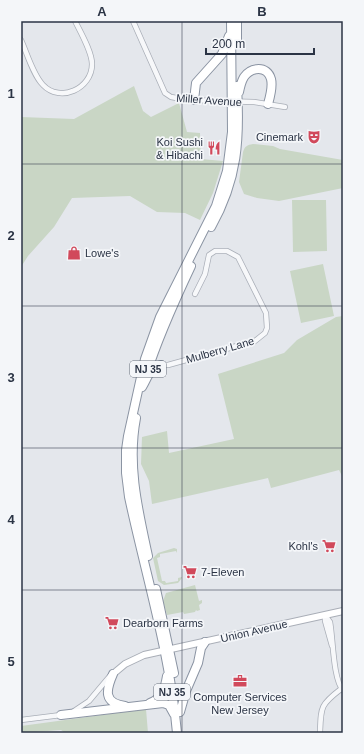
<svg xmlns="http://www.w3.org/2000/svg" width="364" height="754" viewBox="0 0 364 754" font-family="Helvetica,sans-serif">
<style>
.green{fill:#c9d6c5}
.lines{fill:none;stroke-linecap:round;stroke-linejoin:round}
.street-casing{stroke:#a9aeb7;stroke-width:6}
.secondary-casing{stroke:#a9aeb7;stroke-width:8}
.highway-casing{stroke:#8b94a3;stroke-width:10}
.street{stroke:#f7f8fa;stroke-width:4.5}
.secondary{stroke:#fff;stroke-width:6}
.highway{stroke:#fff;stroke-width:8}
.grid{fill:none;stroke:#2b3445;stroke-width:1;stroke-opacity:0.55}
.labels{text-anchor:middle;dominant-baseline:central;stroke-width:3.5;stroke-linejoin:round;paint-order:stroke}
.shield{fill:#f4f6f9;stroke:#676e7b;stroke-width:1}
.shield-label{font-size:10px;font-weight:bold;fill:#2b3445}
.street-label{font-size:11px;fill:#2b3445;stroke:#f4f6f9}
.poi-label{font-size:11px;fill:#2b3445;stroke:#f4f6f9;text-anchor:end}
.neatline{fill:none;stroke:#2b3445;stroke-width:1.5}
.grid-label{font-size:13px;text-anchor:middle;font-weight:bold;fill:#2b3445}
</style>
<rect width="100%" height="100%" fill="#e4e7ec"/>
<!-- green -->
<path class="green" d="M 134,86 L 143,111 L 151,117 L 179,103 L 187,132 L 200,133 L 201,159 L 223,161 L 213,193 L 200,220 L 185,213 L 157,212 L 130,196 L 72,198 L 54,227 L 28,256 L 21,267 L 21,117 L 74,119 Z
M 253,144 L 273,146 L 280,149 L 343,160 L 343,188 L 279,201 L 257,198 L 244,194 L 239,182 L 243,152 C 245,146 247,145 253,144 Z
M 292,200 L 326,200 L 327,251 L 293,252 Z
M 323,264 L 334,316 L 301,323 L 290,271 Z
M 343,316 L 343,478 L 339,470 L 271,488 L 268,478 L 152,504 L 149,481 L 141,464 L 142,437 L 167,431 L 169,453 L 234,439 L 218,374 L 284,353 L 297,340 L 336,317 Z
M 174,548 L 177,549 L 177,553 L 176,551 L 160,554 L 160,557 L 157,558 L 162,581 L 165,581 L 166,583 L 178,581 L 178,578 L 182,577 L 182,578 L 178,583 L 164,585 L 158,581 L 153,558 L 158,553 Z
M 195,585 L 199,601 L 202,600 L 202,603 L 199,605 L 200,610 L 197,611 L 196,610 L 195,612 L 184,614 L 183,612 L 167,615 L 163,601 L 166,593 Z
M 146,709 L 148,733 L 65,733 L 61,730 L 21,733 L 21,726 Z"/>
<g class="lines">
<!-- street casing -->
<g class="street-casing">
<path id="street" d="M 133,21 L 165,93 L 171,97 L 188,100 L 254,102 L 285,107
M 21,40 C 27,53 33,75 43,85 C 60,103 92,89 92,64 C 92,52 81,33 75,21
M 161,365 L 168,365 L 255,341 L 265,333 L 267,328 L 266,313 L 238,257 L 227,251 L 215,251 L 209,255 L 205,274 L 195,294
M 325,615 L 330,622 C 333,637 333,680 343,690
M 325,615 L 325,621 L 332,646
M 74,711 L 89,701 L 110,676
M 21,720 L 61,715
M 320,733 C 321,707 320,705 341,689"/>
</g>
<!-- secondary casing -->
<g class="secondary-casing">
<path id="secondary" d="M 113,674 L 125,664 L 144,655 L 343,611"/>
</g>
<!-- highway casing -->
<g class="highway-casing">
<path id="highway" d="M 237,40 L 237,21
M 239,92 C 240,87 241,82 244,77 C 251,67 267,65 271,79 C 273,87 270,97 268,104
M 194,100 L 196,83 L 222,54 L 229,36
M 211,227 C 238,179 240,139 237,86
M 146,375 C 158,337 174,302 191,266
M 142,387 C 149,376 148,369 161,365
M 136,418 C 127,465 138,510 148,556
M 156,589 L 174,673
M 113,674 C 106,690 103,703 125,706
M 150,703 C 163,698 165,688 167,676
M 180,712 L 186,691 L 198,663 L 201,648 L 205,642
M 61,715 L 163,703 L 169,705 L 174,714
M 177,733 C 170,653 146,576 129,497 L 126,473 L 126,450 L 128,436 L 145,359 L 160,317 L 216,206 L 227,171 L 232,132 L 231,21"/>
</g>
<!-- street -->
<use href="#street" class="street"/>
<!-- secondary -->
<use href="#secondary" class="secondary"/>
<!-- highway -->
<use href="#highway" class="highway"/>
</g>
<!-- grid -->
<path class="grid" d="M 182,21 L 182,733M 21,164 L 343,164M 21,306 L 343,306M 21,448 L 343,448M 21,590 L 343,590"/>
<!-- icons -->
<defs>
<g id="theatre-bare" transform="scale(1.08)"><path d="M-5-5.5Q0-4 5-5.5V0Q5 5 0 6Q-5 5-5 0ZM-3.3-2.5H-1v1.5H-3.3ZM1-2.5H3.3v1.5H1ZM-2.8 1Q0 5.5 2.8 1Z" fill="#d1495b" stroke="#f4f6f9" stroke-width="2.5" paint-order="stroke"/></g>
<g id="restaurant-bare" transform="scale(1.08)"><path d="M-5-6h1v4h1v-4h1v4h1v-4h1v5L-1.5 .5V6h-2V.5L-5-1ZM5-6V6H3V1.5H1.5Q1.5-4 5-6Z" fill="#d1495b" stroke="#f4f6f9" stroke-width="2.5" paint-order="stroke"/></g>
<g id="shop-bare" transform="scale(1.08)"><path d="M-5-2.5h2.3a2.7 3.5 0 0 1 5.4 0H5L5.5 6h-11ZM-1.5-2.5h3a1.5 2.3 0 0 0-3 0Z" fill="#d1495b" stroke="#f4f6f9" stroke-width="2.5" paint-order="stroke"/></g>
<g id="supermarket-bare" transform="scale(1.08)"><path d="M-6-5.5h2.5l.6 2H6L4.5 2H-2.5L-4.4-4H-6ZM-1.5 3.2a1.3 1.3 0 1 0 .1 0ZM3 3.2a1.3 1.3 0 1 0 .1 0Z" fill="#d1495b" stroke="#f4f6f9" stroke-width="2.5" paint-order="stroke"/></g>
<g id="office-bare" transform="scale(1.08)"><path d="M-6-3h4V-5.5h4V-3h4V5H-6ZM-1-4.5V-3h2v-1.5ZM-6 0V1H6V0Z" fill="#d1495b" stroke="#f4f6f9" stroke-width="2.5" paint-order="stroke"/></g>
</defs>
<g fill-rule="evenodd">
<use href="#theatre-bare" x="314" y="137"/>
<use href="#restaurant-bare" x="214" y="148"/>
<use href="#shop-bare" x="74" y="253"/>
<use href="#supermarket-bare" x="329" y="546"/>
<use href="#supermarket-bare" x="190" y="572"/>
<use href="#supermarket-bare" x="112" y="623"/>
<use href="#office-bare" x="240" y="681"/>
</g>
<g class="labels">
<!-- shield labels -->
<g class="shield">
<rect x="130" y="361" width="36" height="16" rx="3"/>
<rect x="154" y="684" width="36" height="16" rx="3"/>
</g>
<g class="shield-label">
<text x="148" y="369">NJ 35</text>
<text x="172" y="692">NJ 35</text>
</g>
<!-- street labels -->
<g class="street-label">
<text transform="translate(209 100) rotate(4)">Miller Avenue</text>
<text transform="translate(220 350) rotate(-16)">Mulberry Lane</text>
<text transform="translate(254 631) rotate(-13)">Union Avenue</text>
</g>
<!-- poi labels -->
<g class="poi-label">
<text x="303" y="137">Cinemark</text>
<text x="203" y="142">Koi Sushi<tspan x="203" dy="13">&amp; Hibachi</tspan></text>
<text x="85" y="253" text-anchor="start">Lowe's</text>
<text x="318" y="546">Kohl's</text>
<text x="201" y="572" text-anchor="start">7-Eleven</text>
<text x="123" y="623" text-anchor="start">Dearborn Farms</text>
<text x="240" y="697" text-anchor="middle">Computer Services<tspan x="240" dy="13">New Jersey</tspan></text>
</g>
</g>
<!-- border -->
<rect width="364" height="754" fill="none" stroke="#f4f6f9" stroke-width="44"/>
<!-- scale -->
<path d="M206 48v6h108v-6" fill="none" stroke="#2b3445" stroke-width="2"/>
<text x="212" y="48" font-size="12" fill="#2b3445" stroke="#f4f6f9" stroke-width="3" paint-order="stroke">200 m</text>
<rect x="22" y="22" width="320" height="710" class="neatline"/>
<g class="grid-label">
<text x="102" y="16">A</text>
<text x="262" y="16">B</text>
<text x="11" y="98">1</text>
<text x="11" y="240">2</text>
<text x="11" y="382">3</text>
<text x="11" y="524">4</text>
<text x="11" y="666">5</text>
</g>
</svg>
